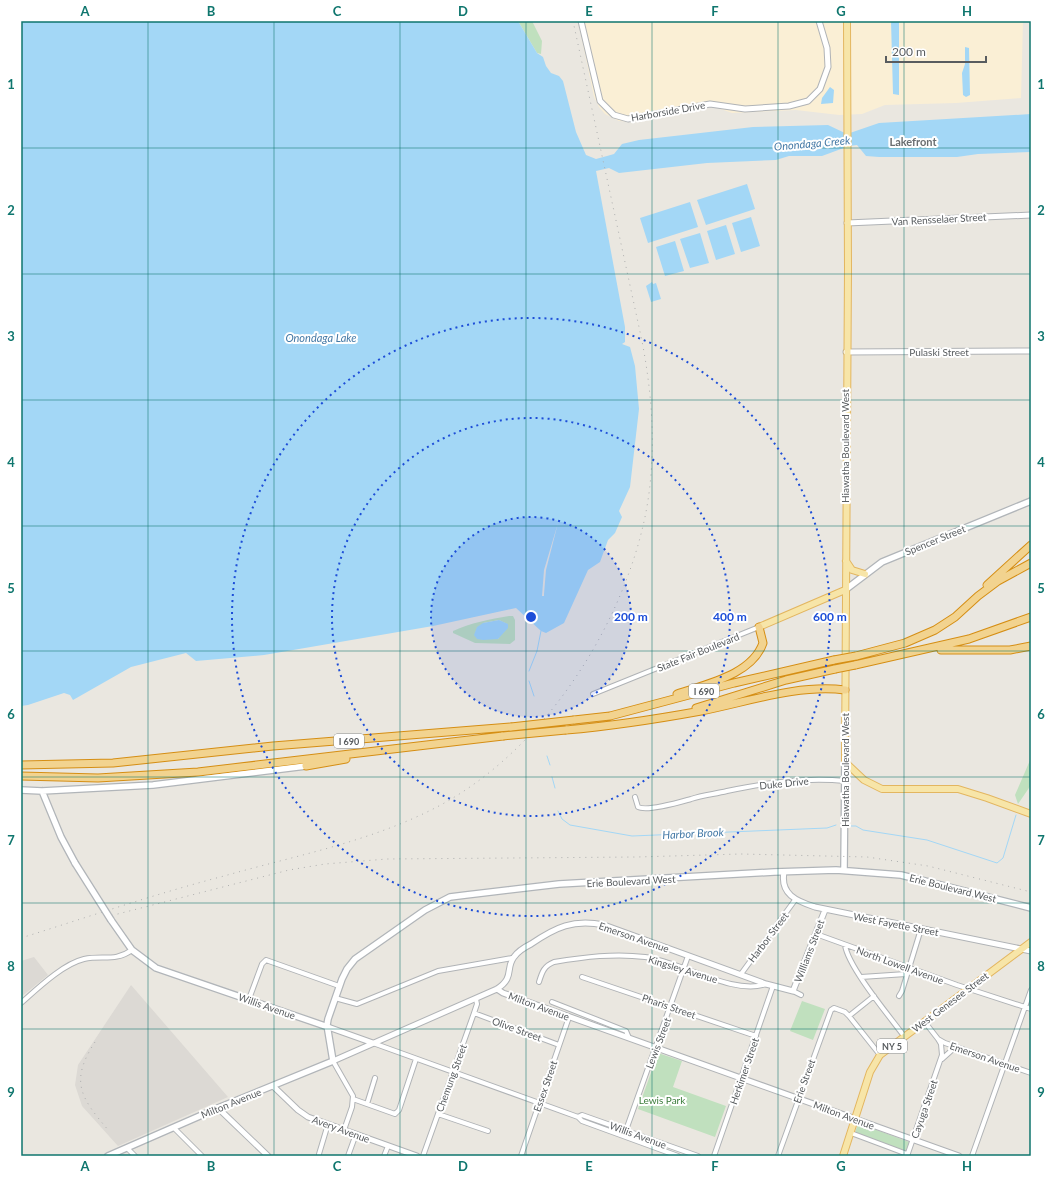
<svg xmlns="http://www.w3.org/2000/svg" width="1052" height="1177" viewBox="0 0 1052 1177" font-family="Lato,sans-serif">
<style>
.commercial{fill:#faefd5}
.industrial{fill:#dcd9d4}
.green{fill:#c0e0be;fill-rule:evenodd}
.water{fill:#a3d7f6}
.pier{fill:#eae7e0}
.lines{fill:none;stroke-linecap:round;stroke-linejoin:round}
.stream{stroke:#a3d7f6;stroke-width:1}
.minor-casing{stroke:#b0b3b6;stroke-width:6}
.tertiary-casing{stroke:#b0b3b6;stroke-width:7}
.secondary-casing{stroke:#b1b5b9;stroke-width:8}
.primary-casing{stroke:#e3b660;stroke-width:8}
.motorway-casing{stroke:#d58e14;stroke-width:9}
.minor{stroke:#fff;stroke-width:4}
.tertiary{stroke:#fff;stroke-width:5}
.secondary{stroke:#fff;stroke-width:5.5}
.primary{stroke:#f7e5a8;stroke-width:6}
.motorway{stroke:#f2d38f;stroke-width:7}
.rail{stroke:#aeafaf;stroke-width:1;stroke-dasharray:1 5;stroke-linecap:butt}
.secondary-bridge-casing{stroke:#b1b5b9;stroke-width:8;stroke-linecap:butt}
.motorway-bridge-casing{stroke:#d58e14;stroke-width:9;stroke-linecap:butt}
.secondary-bridge{stroke:#fff;stroke-width:5.5}
.motorway-bridge{stroke:#f2d38f;stroke-width:7}
.grid{fill:none;stroke:#0f766e;stroke-width:1;stroke-opacity:0.55}
.ring{fill:none;stroke:#1d4ed8;stroke-width:2;stroke-dasharray:2 4}
.labels{text-anchor:middle;dominant-baseline:central;stroke-width:4;stroke-linejoin:round;paint-order:stroke}
.shield{fill:#fff;stroke:#8a8d8f;stroke-width:1}
.shield-label{font-size:9px;font-weight:bold;fill:#585c5f}
.street-label{font-size:10px;fill:#585c5f;stroke:#fff}
.park-label{font-size:10px;fill:#3b7c3b;stroke:#fff}
.neighbourhood-label{font-size:11px;font-weight:bold;fill:#6a6e71;stroke:#fff}
.water-label{font-size:11px;font-style:italic;fill:#4479a6;stroke:#fff}
.centre{fill:#1d4ed8;stroke:#fff;stroke-width:2}
.ring-label{font-size:12px;text-anchor:middle;font-weight:bold;fill:#1d4ed8;stroke:#fff;stroke-width:4;stroke-linejoin:round;paint-order:stroke}
.neatline{fill:none;stroke:#0f766e;stroke-width:1.5}
.grid-label{font-size:13px;text-anchor:middle;font-weight:bold;fill:#0f766e}
</style>
<rect width="100%" height="100%" fill="#eae7e0"/>
<!-- commercial -->
<path class="commercial" d="M 578,21 L 1023,21 L 1021,98 L 956,103 L 885,105 L 862,114 L 839,115 L 796,110 L 732,113 L 715,107 L 707,107 L 646,120 L 632,122 L 619,121 L 605,114 L 599,107 L 594,97 Z"/>
<!-- industrial -->
<path class="industrial" d="M 34,957 L 48,975 L 21,997 L 21,961 Z
M 131,985 L 228,1097 L 118,1146 L 82,1106 L 75,1085 L 78,1065 Z"/>
<!-- green -->
<path class="green" d="M 518,21 L 532,21 L 542,41 L 541,54 L 537,53 Z
M 509,616 L 513,616 L 515,620 L 515,640 L 510,644 L 475,643 L 453,633 L 453,631 C 470,623 490,619 509,616 ZM 499,620 L 507,624 L 498,639 L 491,638 L 483,623 Z
M 1031,758 L 1031,785 L 1018,804 L 1015,795 Z
M 802,1001 L 825,1009 L 813,1040 L 790,1031 Z
M 658,1053 L 682,1061 L 673,1087 L 726,1106 L 715,1137 L 638,1109 Z
M 858,1123 L 909,1142 L 906,1151 L 855,1133 Z"/>
<!-- water -->
<path class="water" d="M 21,21 L 518,21 L 537,53 L 543,57 L 546,66 L 551,73 L 559,76 L 563,81 L 576,132 L 586,155 L 596,159 L 607,156 L 614,154 L 622,144 L 639,140 L 753,127 L 828,125 L 847,134 L 879,123 L 1031,114 L 1031,152 L 978,154 L 957,157 L 879,157 L 866,156 L 857,145 L 849,146 L 822,156 L 789,156 L 776,160 L 707,163 L 619,173 L 609,168 L 596,171 L 625,327 L 625,342 L 622,344 L 630,347 L 635,366 L 639,409 L 630,487 L 619,511 L 622,517 L 615,533 L 608,540 L 600,562 L 588,570 L 564,623 L 546,633 L 541,631 L 516,608 L 433,626 L 264,655 L 196,661 L 186,653 L 131,667 L 73,700 L 70,695 L 64,693 L 28,705 L 21,706 Z
M 891,21 L 899,21 L 899,95 L 893,94 Z
M 965,47 L 969,48 L 970,95 L 966,97 L 963,95 L 962,73 L 965,64 Z
M 830,87 L 834,90 L 833,103 L 821,104 L 822,98 Z
M 747,184 L 755,209 L 706,225 L 697,200 Z
M 690,202 L 698,227 L 648,243 L 640,218 Z
M 751,217 L 760,246 L 741,252 L 732,223 Z
M 726,225 L 735,254 L 716,260 L 707,231 Z
M 700,233 L 709,263 L 690,268 L 680,239 Z
M 675,241 L 684,271 L 665,276 L 656,247 Z
M 652,282 L 653,284 L 656,283 L 661,299 L 651,302 L 646,286 Z
M 499,620 L 508,624 L 508,628 L 498,639 L 483,640 L 477,639 L 474,635 L 477,627 L 483,623 Z"/>
<!-- pier -->
<path class="pier" d="M 558,523 L 546,570 L 544,594 L 544,596 L 542,596 L 544,570 Z"/>
<g class="lines">
<!-- stream -->
<path class="stream" d="M 529,671 L 537,651 L 541,631
M 529,681 L 534,696
M 547,756 L 550,765
M 552,777 L 555,788
M 558,811 L 562,819 L 570,825 L 632,836 L 827,828 L 836,825
M 851,826 L 856,826 L 863,830 L 927,840 L 997,863 L 1003,858 L 1016,815"/>
<!-- minor casing -->
<g class="minor-casing">
<path id="minor" d="M 593,694 L 759,627
M 635,797 L 638,807 C 647,812 680,802 691,799 C 703,795 715,794 727,791 C 766,783 805,777 845,781
M 816,934 L 957,985 L 1031,1009
M 845,945 C 848,967 890,1017 904,1036
M 741,974 L 795,900
M 582,977 L 756,1036
M 861,977 L 906,974
M 539,982 C 542,972 544,966 554,962 C 584,957 615,953 645,957 C 680,961 733,996 766,984
M 793,991 L 801,995
M 899,996 L 902,991 L 921,929
M 335,998 L 357,1004 L 438,971 L 512,958
M 249,999 L 262,964 L 266,960 L 339,986
M 552,1002 L 626,1031 L 629,1038
M 21,1003 C 38,988 63,964 84,959 C 103,955 115,962 132,950
M 474,1013 L 559,1045
M 849,1016 L 874,996
M 924,1021 L 938,1039 L 945,1043 L 1031,1073
M 373,1043 L 578,1117 L 582,1121 L 678,1156
M 942,1059 L 952,1050 L 959,1049
M 333,1061 L 353,1096 L 352,1107 L 344,1130
M 353,1099 L 395,1114 L 399,1110 L 416,1059
M 367,1104 L 375,1078
M 438,1114 L 488,1131
M 578,1117 L 582,1115 L 698,1156
M 174,1128 L 202,1156
M 626,1130 L 688,956
M 851,1133 L 907,1154
M 127,1148 L 135,1156
M 319,1154 L 328,1124
M 348,1156 L 356,1134
M 384,1156 L 388,1146
M 423,1156 L 474,1013 L 477,1004 L 476,999
M 521,1156 L 569,1017
M 714,1156 L 773,986
M 778,1156 L 831,1010 L 834,1008 L 845,1012 L 849,1016 L 880,1055
M 907,1156 L 942,1055 L 941,1044 L 938,1039
M 972,1156 L 1031,990"/>
</g>
<!-- tertiary casing -->
<g class="tertiary-casing">
<path id="tertiary" d="M 581,21 L 600,101 L 614,115 L 628,119 L 710,104 L 745,109 L 789,106 L 808,101 L 820,89 L 828,67 L 827,48 L 819,21
M 847,223 L 1031,215
M 846,352 L 1031,351
M 784,872 C 780,894 796,901 815,907 L 1031,951
M 497,989 L 503,993 L 959,1156
M 328,1027 L 373,1043
M 333,1061 L 497,989 C 515,977 505,969 514,957 C 518,951 525,947 531,944 C 556,927 573,919 604,925 L 766,984 L 793,991 L 825,910
M 273,1086 L 298,1110 L 308,1117 L 417,1156
M 218,1108 L 268,1156"/>
</g>
<!-- secondary casing -->
<g class="secondary-casing">
<path id="secondary" d="M 845,590 L 882,562 L 1031,501
M 21,790 L 42,791 L 153,785 L 306,766
M 42,791 L 61,837 L 75,863
M 844,870 L 845,762
M 111,920 L 132,950 L 156,968 L 328,1027
M 108,1156 L 218,1108 L 333,1061 L 327,1025 L 328,1019 L 342,979 L 347,969 L 355,959 L 425,910 L 450,897 L 466,895 L 559,884 L 774,872 L 836,870 L 901,875 L 1031,908"/>
</g>
<!-- primary casing -->
<g class="primary-casing">
<path id="primary" d="M 847,21 L 848,269 L 845,762 L 864,780 L 882,789 L 958,789 L 987,798 L 1031,814
M 846,561 L 852,570 L 865,574
M 759,627 L 845,590
M 843,1156 L 870,1072 L 880,1055 L 1031,942"/>
</g>
<!-- motorway casing -->
<g class="motorway-casing">
<path id="motorway" d="M 987,585 L 1031,545
M 941,650 L 1010,650 L 1031,646
M 856,656 L 905,643 L 935,630 L 955,617 L 978,596 L 998,581 L 1031,563
M 855,665 L 969,639 L 1031,617
M 677,694 C 706,684 752,675 763,643 L 759,627
M 696,708 L 786,680 L 835,669
M 574,720 L 610,716 L 734,683 L 834,660
M 566,730 C 612,726 657,719 701,711 C 747,702 798,684 845,690
M 21,765 L 113,763 L 273,746 L 511,727
M 306,766 L 346,759
M 21,776 L 98,778 L 198,772 L 503,736"/>
</g>
<!-- minor -->
<use href="#minor" class="minor"/>
<!-- tertiary -->
<use href="#tertiary" class="tertiary"/>
<!-- secondary -->
<use href="#secondary" class="secondary"/>
<!-- primary -->
<use href="#primary" class="primary"/>
<!-- motorway -->
<use href="#motorway" class="motorway"/>
<!-- rail -->
<path class="rail" d="M 106,917 L 289,870 L 325,864 L 387,859 L 637,857 L 741,854 L 867,857 L 928,866 L 1031,892
M 21,938 C 88,917 155,894 224,876 C 294,856 369,842 435,808 C 540,754 621,631 645,517 C 657,458 653,399 642,341 L 573,21
M 95,1042 C 69,1082 81,1098 109,1131"/>
<!-- secondary-bridge casing -->
<g class="secondary-bridge-casing">
<path id="secondary-bridge" d="M 75,863 L 111,920"/>
</g>
<!-- motorway-bridge casing -->
<g class="motorway-bridge-casing">
<path id="motorway-bridge" d="M 834,660 L 856,656
M 835,669 L 855,665
M 511,727 L 574,720
M 503,736 L 566,730"/>
</g>
<!-- secondary-bridge -->
<use href="#secondary-bridge" class="secondary-bridge"/>
<!-- motorway-bridge -->
<use href="#motorway-bridge" class="motorway-bridge"/>
</g>
<!-- grid -->
<path class="grid" d="M 148,21 L 148,1156M 274,21 L 274,1156M 400,21 L 400,1156M 526,21 L 526,1156M 652,21 L 652,1156M 778,21 L 778,1156M 904,21 L 904,1156M 21,148 L 1031,148M 21,274 L 1031,274M 21,400 L 1031,400M 21,526 L 1031,526M 21,651 L 1031,651M 21,777 L 1031,777M 21,903 L 1031,903M 21,1029 L 1031,1029"/>
<!-- distance rings -->
<circle cx="531" cy="617" r="100" fill="#1d4ed8" fill-opacity=".12"/>
<g class="ring">
<circle cx="531" cy="617" r="100"/>
<circle cx="531" cy="617" r="199"/>
<circle cx="531" cy="617" r="299"/>
</g>
<g class="labels">
<!-- shield labels -->
<g class="shield">
<rect x="689" y="684" width="30" height="14" rx="3"/>
<rect x="334" y="734" width="30" height="14" rx="3"/>
<rect x="877" y="1039" width="30" height="14" rx="3"/>
</g>
<g class="shield-label">
<text x="704" y="691">I 690</text>
<text x="349" y="741">I 690</text>
<text x="892" y="1046">NY 5</text>
</g>
<!-- street labels -->
<g class="street-label">
<text transform="translate(668 111) rotate(-10)">Harborside Drive</text>
<text transform="translate(939 219) rotate(-3)">Van Rensselaer Street</text>
<text x="939" y="352">Pulaski Street</text>
<text transform="translate(845 446) rotate(-90)">Hiawatha Boulevard West</text>
<text transform="translate(935 540) rotate(-22)">Spencer Street</text>
<text transform="translate(698 652) rotate(-22)">State Fair Boulevard</text>
<text transform="translate(845 770) rotate(-90)">Hiawatha Boulevard West</text>
<text transform="translate(784 783) rotate(-6)">Duke Drive</text>
<text transform="translate(631 881) rotate(-3)">Erie Boulevard West</text>
<text transform="translate(953 888) rotate(14)">Erie Boulevard West</text>
<text transform="translate(896 924) rotate(11)">West Fayette Street</text>
<text transform="translate(634 937) rotate(19)">Emerson Avenue</text>
<text transform="translate(768 937) rotate(-53)">Harbor Street</text>
<text transform="translate(809 951) rotate(-69)">Williams Street</text>
<text transform="translate(900 965) rotate(20)">North Lowell Avenue</text>
<text transform="translate(683 969) rotate(17)">Kingsley Avenue</text>
<text transform="translate(950 1002) rotate(-37)">West Genesee Street</text>
<text transform="translate(267 1006) rotate(19)">Willis Avenue</text>
<text transform="translate(539 1006) rotate(20)">Milton Avenue</text>
<text transform="translate(669 1006) rotate(19)">Pharis Street</text>
<text transform="translate(517 1029) rotate(20)">Olive Street</text>
<text transform="translate(658 1043) rotate(-69)">Lewis Street</text>
<text transform="translate(985 1057) rotate(19)">Emerson Avenue</text>
<text transform="translate(744 1071) rotate(-71)">Herkimer Street</text>
<text transform="translate(451 1078) rotate(-70)">Chemung Street</text>
<text transform="translate(804 1081) rotate(-70)">Erie Street</text>
<text transform="translate(545 1086) rotate(-71)">Essex Street</text>
<text transform="translate(231 1103) rotate(-22)">Milton Avenue</text>
<text transform="translate(924 1109) rotate(-71)">Cayuga Street</text>
<text transform="translate(844 1115) rotate(20)">Milton Avenue</text>
<text transform="translate(341 1129) rotate(20)">Avery Avenue</text>
<text transform="translate(638 1135) rotate(20)">Willis Avenue</text>
</g>
<!-- park labels -->
<g class="park-label">
<text x="662" y="1100">Lewis Park</text>
</g>
<!-- neighbourhood labels -->
<g class="neighbourhood-label">
<text x="913" y="141">Lakefront</text>
</g>
<!-- water labels -->
<g class="water-label">
<text transform="translate(812 143) rotate(-5)">Onondaga Creek</text>
<text x="321" y="337">Onondaga Lake</text>
<text transform="translate(693 833) rotate(-3)">Harbor Brook</text>
</g>
</g>
<circle cx="531" cy="617" r="6" class="centre"/>
<g class="ring-label">
<text x="631" y="621">200 m</text>
<text x="730" y="621">400 m</text>
<text x="830" y="621">600 m</text>
</g>
<!-- border -->
<rect width="1052" height="1177" fill="none" stroke="#ffffff" stroke-width="44"/>
<!-- scale -->
<path d="M886 56v6h100v-6" fill="none" stroke="#585c5f" stroke-width="2"/>
<text x="892" y="56" font-size="12" fill="#585c5f" stroke="#ffffff" stroke-width="3" paint-order="stroke">200 m</text>
<rect x="22" y="22" width="1008" height="1133" class="neatline"/>
<g class="grid-label">
<text x="85" y="16">A</text>
<text x="211" y="16">B</text>
<text x="337" y="16">C</text>
<text x="463" y="16">D</text>
<text x="589" y="16">E</text>
<text x="715" y="16">F</text>
<text x="841" y="16">G</text>
<text x="967" y="16">H</text>
<text x="11" y="89">1</text>
<text x="1041" y="89">1</text>
<text x="11" y="215">2</text>
<text x="1041" y="215">2</text>
<text x="11" y="341">3</text>
<text x="1041" y="341">3</text>
<text x="11" y="467">4</text>
<text x="1041" y="467">4</text>
<text x="11" y="593">5</text>
<text x="1041" y="593">5</text>
<text x="11" y="719">6</text>
<text x="1041" y="719">6</text>
<text x="11" y="845">7</text>
<text x="1041" y="845">7</text>
<text x="11" y="971">8</text>
<text x="1041" y="971">8</text>
<text x="11" y="1097">9</text>
<text x="1041" y="1097">9</text>
<text x="85" y="1171">A</text>
<text x="211" y="1171">B</text>
<text x="337" y="1171">C</text>
<text x="463" y="1171">D</text>
<text x="589" y="1171">E</text>
<text x="715" y="1171">F</text>
<text x="841" y="1171">G</text>
<text x="967" y="1171">H</text>
</g>
</svg>
